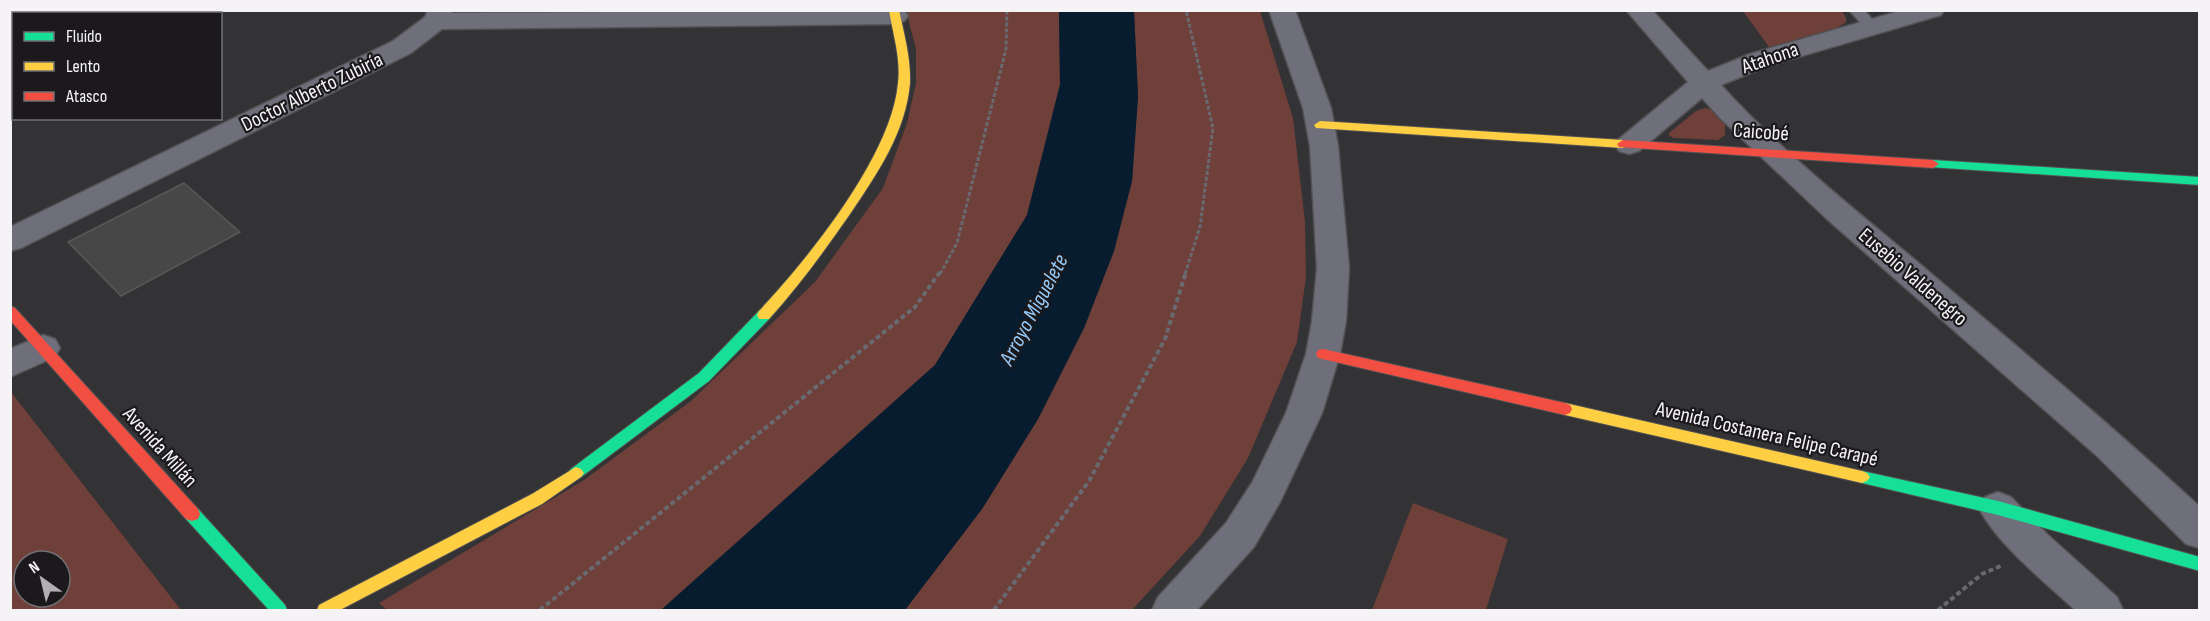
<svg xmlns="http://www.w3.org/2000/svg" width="2210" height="621" viewBox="0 0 2210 621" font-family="'Sofia Sans Condensed',sans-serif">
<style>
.green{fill:#6f3f3a;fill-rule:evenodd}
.water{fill:#071c2f}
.building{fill:#484748;stroke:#595758;stroke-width:1.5}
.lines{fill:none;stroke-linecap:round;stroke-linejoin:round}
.lane-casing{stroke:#525153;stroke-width:3}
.street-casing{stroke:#525153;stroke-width:3}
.fast-casing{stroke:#525153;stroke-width:2}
.slow-casing{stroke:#525153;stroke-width:2}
.jam-casing{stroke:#525153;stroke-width:2}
.path-far1{stroke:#696970;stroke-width:3;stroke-dasharray:4 2;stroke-linecap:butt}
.path{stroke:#696970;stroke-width:4;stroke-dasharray:5 3;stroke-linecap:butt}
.lane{fill:#6f6f7b;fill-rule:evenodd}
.street{fill:#6f6f7b;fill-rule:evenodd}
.fast{fill:#16e098;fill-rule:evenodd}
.slow{fill:#ffcf43;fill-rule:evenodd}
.jam{fill:#f24e42;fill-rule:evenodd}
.labels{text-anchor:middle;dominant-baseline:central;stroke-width:4.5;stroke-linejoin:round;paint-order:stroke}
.street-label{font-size:21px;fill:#f5f3f6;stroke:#1b191b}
.water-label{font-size:22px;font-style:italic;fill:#94cafb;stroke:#1b191b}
</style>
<rect width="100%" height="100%" fill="#333234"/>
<!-- green -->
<path class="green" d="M 906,11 L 1059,11 L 1060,84 L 1027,215 L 935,365 L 661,610 L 387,610 L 379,603 L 584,480 L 691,401 L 815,282 L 883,188 L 907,123 L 916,83 L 916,49 Z
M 1134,11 L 1260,11 L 1293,118 L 1305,222 L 1306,277 L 1297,342 L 1248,458 L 1200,536 L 1132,610 L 905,610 L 982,509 L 1038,419 L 1084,328 L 1114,251 L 1132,181 L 1138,97 Z
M 1743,11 L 1842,11 L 1846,18 L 1846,22 L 1837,28 L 1769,47 Z
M 1705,108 L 1714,110 L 1725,122 L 1725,135 L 1718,140 L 1673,138 L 1669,135 L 1669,133 L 1696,111 Z
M 11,392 L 181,610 L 11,610 ZM 24,561 L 60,561 L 60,597 L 24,597 Z
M 1413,503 L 1508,539 L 1486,610 L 1372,610 Z"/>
<!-- water -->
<path class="water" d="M 1059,11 L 1134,11 L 1138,97 L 1132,181 L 1114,251 L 1084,328 L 1038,419 L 982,509 L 905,610 L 661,610 L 935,365 L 1027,215 L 1060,85 Z"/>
<!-- building -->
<path class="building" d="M 184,183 L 240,232 L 121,296 L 68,242 Z"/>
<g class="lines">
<!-- lane casing -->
<g class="lane-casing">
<path id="lane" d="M 1849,10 L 1864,10 L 1878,26 L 1871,30 L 1866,29 Z"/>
</g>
<!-- street casing -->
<g class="street-casing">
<path id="street" d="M 428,10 L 453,10 L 452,13 L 904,10 L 908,16 L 904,21 L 895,24 L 442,29 L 411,53 L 21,248 L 10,251 L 10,227 L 393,41 L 425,17 Z
M 1269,10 L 1295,10 L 1331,108 L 1338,146 L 1349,268 L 1346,321 L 1340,354 L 1322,413 L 1280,502 L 1254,547 L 1197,610 L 1152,610 L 1158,597 L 1226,523 L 1253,481 L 1286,413 L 1306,354 L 1312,321 L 1317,268 L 1310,146 L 1303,108 Z
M 1626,10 L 1652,10 L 1708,71 L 1750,54 L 1903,10 L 1944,10 L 1941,15 L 1768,66 L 1721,85 C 1779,149 1848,204 1914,259 C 2010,341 2107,421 2200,507 L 2200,548 L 2186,544 L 2096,455 L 1828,220 L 1721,119 L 1702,98 L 1639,151 L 1629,154 L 1619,151 L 1615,145 L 1619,139 L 1688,82 Z
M 43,335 L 55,339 L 60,348 L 55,357 L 10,377 L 10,349 Z
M 1998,492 L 2011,497 L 2048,535 L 2117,597 L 2123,610 L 2075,610 C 2045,582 1997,544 1979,508 L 1985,497 Z"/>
</g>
<!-- fast casing -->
<g class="fast-casing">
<path id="fast" d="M 1933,160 L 2200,177 L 2200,185 L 1929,167 L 1927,164 L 1929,161 Z
M 764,310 L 769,311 L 771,315 L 769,319 L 709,381 L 581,477 L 576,479 L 571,477 L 568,473 L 571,469 L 699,373 L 759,311 Z
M 1862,471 L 1998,501 L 2200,557 L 2200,571 L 1998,515 L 1862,483 L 1857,481 L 1854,477 L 1857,473 Z
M 192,507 L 198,509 L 285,605 L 287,610 L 269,610 L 186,519 L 184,514 L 186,509 Z"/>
</g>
<!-- slow casing -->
<g class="slow-casing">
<path id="slow" d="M 889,10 L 899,10 C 904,34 911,58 910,83 C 906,132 877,174 850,214 C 825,250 799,286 769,319 L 759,319 L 757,315 L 759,311 C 808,259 892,155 898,83 C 901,59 893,34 889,10 Z
M 1320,121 L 1623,140 L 1629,144 L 1623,148 L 1316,128 L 1314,125 Z
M 1565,403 L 1862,471 L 1867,473 L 1870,477 L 1867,481 L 1862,483 L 1565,415 L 1560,413 L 1558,409 L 1560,405 Z
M 576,467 L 581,469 L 584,473 L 581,477 L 542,504 L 340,610 L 317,610 L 319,605 L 532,494 Z"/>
</g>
<!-- jam casing -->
<g class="jam-casing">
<path id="jam" d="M 1623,140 L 1933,160 L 1939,164 L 1933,168 L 1619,147 L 1617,144 Z
M 10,306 L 15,308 L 198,509 L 200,514 L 198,519 L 192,521 L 186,519 L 10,320 Z
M 1323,349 L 1565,403 L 1570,405 L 1572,409 L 1570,413 L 1565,415 L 1318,358 L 1316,354 L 1318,350 Z"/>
</g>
<!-- path-far1 -->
<path class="path-far1" d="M 940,274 L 957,243 L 1006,49 L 1007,10
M 1185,274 L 1200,227 L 1213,128 L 1186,10"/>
<!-- path -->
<path class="path" d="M 540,610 L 915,307 L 940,272
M 994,610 L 1089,481 L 1165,339 L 1186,272
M 1938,610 L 1982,574 L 2003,565"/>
<!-- lane -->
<use href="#lane" class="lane"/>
<!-- street -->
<use href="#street" class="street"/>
<!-- fast -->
<use href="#fast" class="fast"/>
<!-- slow -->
<use href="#slow" class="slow"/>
<!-- jam -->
<use href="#jam" class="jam"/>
</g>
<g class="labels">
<!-- street labels -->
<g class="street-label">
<text transform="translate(1770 58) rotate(-19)">Atahona</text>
<text transform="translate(312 92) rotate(-26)">Doctor Alberto Zubiría</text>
<text transform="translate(1761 132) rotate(4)">Caicobé</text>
<text transform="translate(1913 277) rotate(41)">Eusebio Valdenegro</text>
<text transform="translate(1767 434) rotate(13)">Avenida Costanera Felipe Carapé</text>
<text transform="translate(160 447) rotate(48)">Avenida Millán</text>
</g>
<!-- water labels -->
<g class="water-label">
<text transform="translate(1034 310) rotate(-62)">Arroyo Miguelete</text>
</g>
</g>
<!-- border -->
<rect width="2210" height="621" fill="none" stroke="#f5f3f6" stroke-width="24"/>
<!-- legend -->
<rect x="12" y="12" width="210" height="108" fill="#1b191b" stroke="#727073" stroke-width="1.5"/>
<rect x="24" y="32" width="30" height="9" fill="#16e098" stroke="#727073" stroke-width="1.5"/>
<text x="66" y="42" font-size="18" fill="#f5f3f6">Fluido</text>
<rect x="24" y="62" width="30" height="9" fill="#ffcf43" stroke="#727073" stroke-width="1.5"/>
<text x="66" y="72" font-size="18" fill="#f5f3f6">Lento</text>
<rect x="24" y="92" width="30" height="9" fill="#f24e42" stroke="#727073" stroke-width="1.5"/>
<text x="66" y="102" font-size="18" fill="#f5f3f6">Atasco</text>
<!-- north arrow -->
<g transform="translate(42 579) rotate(326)"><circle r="28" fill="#1b191b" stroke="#727073" stroke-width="1.5"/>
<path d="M0-4.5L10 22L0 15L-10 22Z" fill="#b1afb2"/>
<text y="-9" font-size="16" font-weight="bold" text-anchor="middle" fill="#f5f3f6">N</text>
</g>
</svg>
